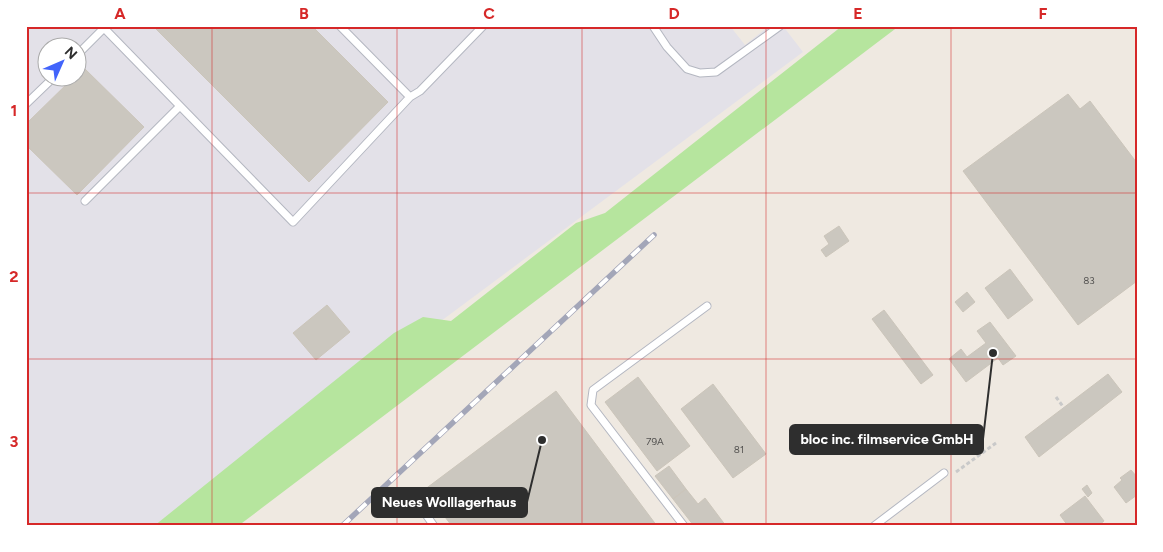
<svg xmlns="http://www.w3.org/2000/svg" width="1163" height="552" viewBox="0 0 1163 552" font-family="Figtree,sans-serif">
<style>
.industrial{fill:#e3e1e8;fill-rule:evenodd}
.green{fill:#b6e59e}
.building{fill:#cbc7bf;stroke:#cbc5ba}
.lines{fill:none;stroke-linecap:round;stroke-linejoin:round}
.lane-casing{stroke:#b4b7c1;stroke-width:9}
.path{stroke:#c9c9c9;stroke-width:3;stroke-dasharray:4 2.5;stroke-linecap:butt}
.lane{stroke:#fff;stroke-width:7}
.rail-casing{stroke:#a3a6b8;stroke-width:5.5}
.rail{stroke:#fff;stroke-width:4;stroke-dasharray:11;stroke-linecap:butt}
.grid{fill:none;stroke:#d62828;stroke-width:1;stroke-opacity:0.55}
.labels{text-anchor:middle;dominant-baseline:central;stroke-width:4;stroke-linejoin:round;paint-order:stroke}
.number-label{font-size:10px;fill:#555452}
.leader{fill:none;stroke:#2e2e2e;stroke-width:2}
.callout-dot{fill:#2e2e2e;stroke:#fff;stroke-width:2}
.callout{fill:#2e2e2e;stroke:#2e2e2e;stroke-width:2}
.callout-label{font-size:14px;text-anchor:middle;font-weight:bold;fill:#fff}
.neatline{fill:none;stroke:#d62828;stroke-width:2}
.grid-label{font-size:16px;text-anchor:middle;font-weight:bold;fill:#d62828}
</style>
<rect width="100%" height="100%" fill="#efe9e1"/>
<!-- industrial -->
<path class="industrial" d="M 26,26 L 730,26 L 745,45 L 769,26 L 783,26 L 803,52 L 165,526 L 26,526 ZM 48,48 L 78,48 L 78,78 L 48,78 Z"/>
<!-- green -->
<path class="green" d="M 842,26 L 899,26 L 238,526 L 154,526 L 394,333 L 423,317 L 451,321 L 576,223 L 605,213 Z"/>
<!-- building -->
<path class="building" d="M 153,26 L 312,26 L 388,102 L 309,182 Z
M 83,67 L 144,127 L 77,195 L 26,145 L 26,124 L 73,78 L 78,78 L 78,73 Z
M 1068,94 L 1080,109 L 1090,101 L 1137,163 L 1137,281 L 1078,325 L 963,171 Z
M 839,226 L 849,241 L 826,257 L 821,250 L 829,244 L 824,236 Z
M 1010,269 L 1033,300 L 1008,319 L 985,288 Z
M 967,292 L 975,302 L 963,312 L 955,302 Z
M 327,305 L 350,332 L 316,360 L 293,333 Z
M 884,310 L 933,375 L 921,384 L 872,319 Z
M 990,322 L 1016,356 L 1003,365 L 998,358 L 966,382 L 949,359 L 961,349 L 967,357 L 986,343 L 977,331 Z
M 1108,374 L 1122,392 L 1039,457 L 1025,437 Z
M 638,377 L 690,446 L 657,471 L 605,402 Z
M 713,384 L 766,454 L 733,478 L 681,409 Z
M 556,391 L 657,526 L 452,526 L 424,490 Z
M 669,466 L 686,489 L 673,499 L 655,476 Z
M 1131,470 L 1137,477 L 1137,495 L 1126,503 L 1114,487 L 1122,480 L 1120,478 Z
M 1087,485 L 1092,493 L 1088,497 L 1082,489 Z
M 686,489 L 698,504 L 705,498 L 726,526 L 694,526 L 673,499 Z
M 1085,496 L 1104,521 L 1098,526 L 1068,526 L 1060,515 Z"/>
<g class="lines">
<!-- lane casing -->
<g class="lane-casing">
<path id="lane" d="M 102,26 L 293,222 L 410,97 L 420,91 L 483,26
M 340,26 L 410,97
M 653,26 L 667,47 L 687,69 L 700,73 L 716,72 L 780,26
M 78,54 L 104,28
M 26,104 L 53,78
M 85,201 L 180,106
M 422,509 L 434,526
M 684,526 L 591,405 L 593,390 L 707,306
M 874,526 L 944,473"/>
</g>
<!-- path -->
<path class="path" d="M 1056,397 L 1064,408
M 956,472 L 996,443"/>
<!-- lane -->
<use href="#lane" class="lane"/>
<!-- rail casing -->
<g class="rail-casing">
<path id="rail" d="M 342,526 L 654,235"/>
</g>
<!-- rail -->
<use href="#rail" class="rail"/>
</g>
<!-- grid -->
<path class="grid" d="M 212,26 L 212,526M 397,26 L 397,526M 582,26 L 582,526M 766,26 L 766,526M 951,26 L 951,526M 26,193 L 1137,193M 26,359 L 1137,359"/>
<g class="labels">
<!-- number labels -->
<g class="number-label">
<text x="1089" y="280">83</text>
<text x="655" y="441">79A</text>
<text x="739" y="449">81</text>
</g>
</g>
<!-- callouts -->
<path class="leader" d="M993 353L983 439M542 440L527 502"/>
<g class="callout-dot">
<circle cx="993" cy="353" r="5"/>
<circle cx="542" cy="440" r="5"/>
</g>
<g class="callout">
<rect x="790" y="425" width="193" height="29" rx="5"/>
<rect x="372" y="488" width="155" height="29" rx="5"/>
</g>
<g class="callout-label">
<text x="887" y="444">bloc inc. filmservice GmbH</text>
<text x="449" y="507">Neues Wolllagerhaus</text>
</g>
<!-- border -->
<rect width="1163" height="552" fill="none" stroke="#ffffff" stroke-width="55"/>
<!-- north arrow -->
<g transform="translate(62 62) rotate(45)"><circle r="24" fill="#ffffff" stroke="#ababab"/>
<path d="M0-4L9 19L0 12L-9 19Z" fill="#4264fb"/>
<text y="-8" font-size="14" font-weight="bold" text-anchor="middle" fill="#2e2e2e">N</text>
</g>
<rect x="28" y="28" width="1108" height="496" class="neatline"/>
<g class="grid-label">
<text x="120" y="19">A</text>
<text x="304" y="19">B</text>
<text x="489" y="19">C</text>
<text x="674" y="19">D</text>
<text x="858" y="19">E</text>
<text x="1043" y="19">F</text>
<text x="14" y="116">1</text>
<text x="14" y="282">2</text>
<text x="14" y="447">3</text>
</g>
</svg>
